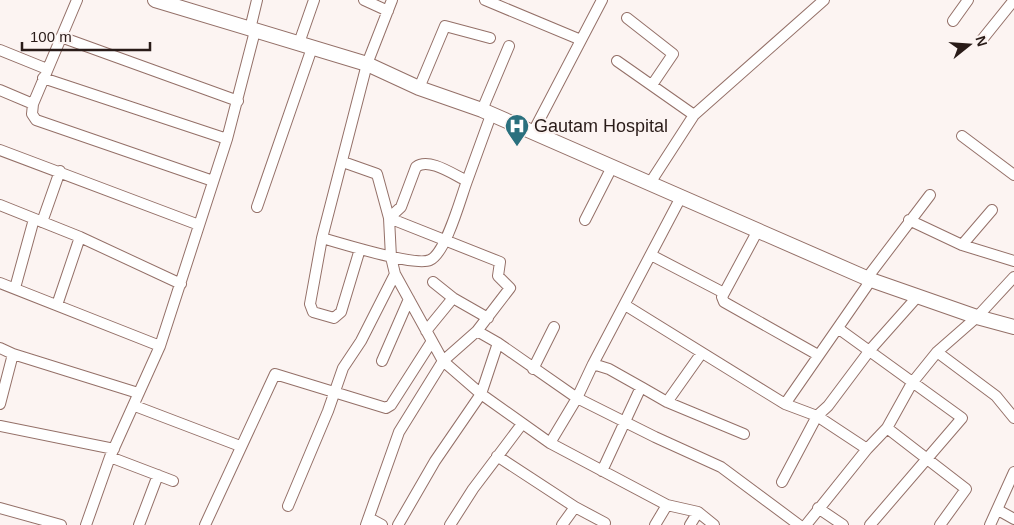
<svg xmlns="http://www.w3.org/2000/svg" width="1014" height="525" viewBox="0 0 1014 525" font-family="Arial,sans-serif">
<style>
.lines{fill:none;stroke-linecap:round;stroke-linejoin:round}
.street-casing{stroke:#947068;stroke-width:12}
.secondary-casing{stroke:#947068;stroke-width:16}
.street{stroke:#fff;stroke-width:10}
.secondary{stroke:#fff;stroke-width:14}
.labels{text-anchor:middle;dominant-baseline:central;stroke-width:4.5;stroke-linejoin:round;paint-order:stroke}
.poi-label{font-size:18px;fill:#291b18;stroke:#fcf4f2;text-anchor:start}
</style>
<rect width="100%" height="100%" fill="#fcf4f2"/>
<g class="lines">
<!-- street casing -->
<g class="street-casing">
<path id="street" d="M 77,0 L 33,104 L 32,114 L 36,120 L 213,181
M 364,0 L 388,11
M 392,0 L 367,64 L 322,238 C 341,243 415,267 430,260 C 446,253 461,197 467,181
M 485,0 L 581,40
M 627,18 L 673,54 L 652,85
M 953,21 L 968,0
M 250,29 L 257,0
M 61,37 L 238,101
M 981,41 L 1014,0
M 299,43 L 314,0
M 0,50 L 47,69
M 617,61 L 694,115
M 43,78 L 227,139
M 419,88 L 445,26 L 490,38
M 0,90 L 33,104
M 482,110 L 509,46
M 491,115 L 467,181 C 454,175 429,157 416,167 L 401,207 L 389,218 L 391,257 L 395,274 L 443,361 L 481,394 L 498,343 L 577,398 L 655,437 L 721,467 L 799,525
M 533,132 L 602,0
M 962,136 L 1014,175
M 0,150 L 199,225
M 343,162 L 377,174 L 389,218 L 500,262 L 498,276 L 510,288 L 477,331 L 443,361 L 399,432 L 366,525
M 650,183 L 694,115 L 824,0
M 0,205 L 80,237 L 181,284
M 257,207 L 312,48
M 585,220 L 612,167
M 909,220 L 962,245 L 1014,261
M 42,222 L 60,171
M 757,232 L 722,297 L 724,302 L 818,355
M 322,238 L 310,304 L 313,312 L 334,318 L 341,312 L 360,249
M 962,245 L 992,210
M 651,255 L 724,293
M 867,278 L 930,195
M 0,283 L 160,346
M 15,288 L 34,219
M 453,298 L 488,318
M 57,305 L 80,237
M 625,305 L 785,404 L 871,280
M 839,329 L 962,418 L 870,525
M 426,331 L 453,298 L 433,282
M 477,331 L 498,343
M 0,348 L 13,354 L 0,404
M 937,352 L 996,396 L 1014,418
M 13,354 L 138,393
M 382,361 L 409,299
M 533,369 L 554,327
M 641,387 L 667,402 L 744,434
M 667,402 L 701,354
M 785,404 L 817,416 L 867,449
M 135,406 L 240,446
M 0,426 L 114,449
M 887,428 L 966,489 L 940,525
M 550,443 L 577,398 L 593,364
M 497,456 L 575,507
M 110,457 L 173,481
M 602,471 L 641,387 L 609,369 L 593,364 L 681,197
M 782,482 L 817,416 L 828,406 L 870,350 L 918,296
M 288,506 L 328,411 L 343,368 L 361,341 L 395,274
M 0,508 L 61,525
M 818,508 L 843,525
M 998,510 L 1014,519
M 369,518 L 382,525
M 86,525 L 110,457 L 160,346 L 227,139 L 255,31
M 139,525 L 158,475
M 205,525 L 275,374 L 386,408 L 391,405 L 432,341
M 398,525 L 435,461 L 481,394 L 550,443 L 667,505 L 698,512 L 714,525
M 450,525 L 473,489 L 522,424
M 562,525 L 575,507 L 605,523 L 604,525
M 655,525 L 667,505
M 690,525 L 698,512
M 806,525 L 867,449 L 887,428 L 912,383 L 937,352 L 977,317 L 1014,277
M 990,525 L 1014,472"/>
</g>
<!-- secondary casing -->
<g class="secondary-casing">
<path id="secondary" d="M 155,0 L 367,64 L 419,88 L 482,110 L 871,280 L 977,317 L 1014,327"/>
</g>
<!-- street -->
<use href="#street" class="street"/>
<!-- secondary -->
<use href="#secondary" class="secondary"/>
</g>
<!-- icons -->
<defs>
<g id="hospital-pin" transform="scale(1.25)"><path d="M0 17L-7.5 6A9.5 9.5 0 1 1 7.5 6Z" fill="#2a707e" stroke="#fcf4f2"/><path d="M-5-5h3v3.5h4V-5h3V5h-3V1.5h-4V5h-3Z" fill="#fff"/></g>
</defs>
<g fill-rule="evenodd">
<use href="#hospital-pin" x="517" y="126"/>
</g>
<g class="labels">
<!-- poi labels -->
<g class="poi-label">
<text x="534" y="126">Gautam Hospital</text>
</g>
</g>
<!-- north arrow -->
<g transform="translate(969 45) rotate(73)" stroke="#fcf4f2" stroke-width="4" paint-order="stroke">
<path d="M0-4L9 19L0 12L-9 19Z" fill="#291b18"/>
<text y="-8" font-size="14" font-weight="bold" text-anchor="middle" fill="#291b18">N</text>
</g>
<!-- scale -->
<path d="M22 42v8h128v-8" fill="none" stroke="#291b18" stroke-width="2.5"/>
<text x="30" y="42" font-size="15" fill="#291b18" stroke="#fcf4f2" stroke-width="4" paint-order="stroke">100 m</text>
</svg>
